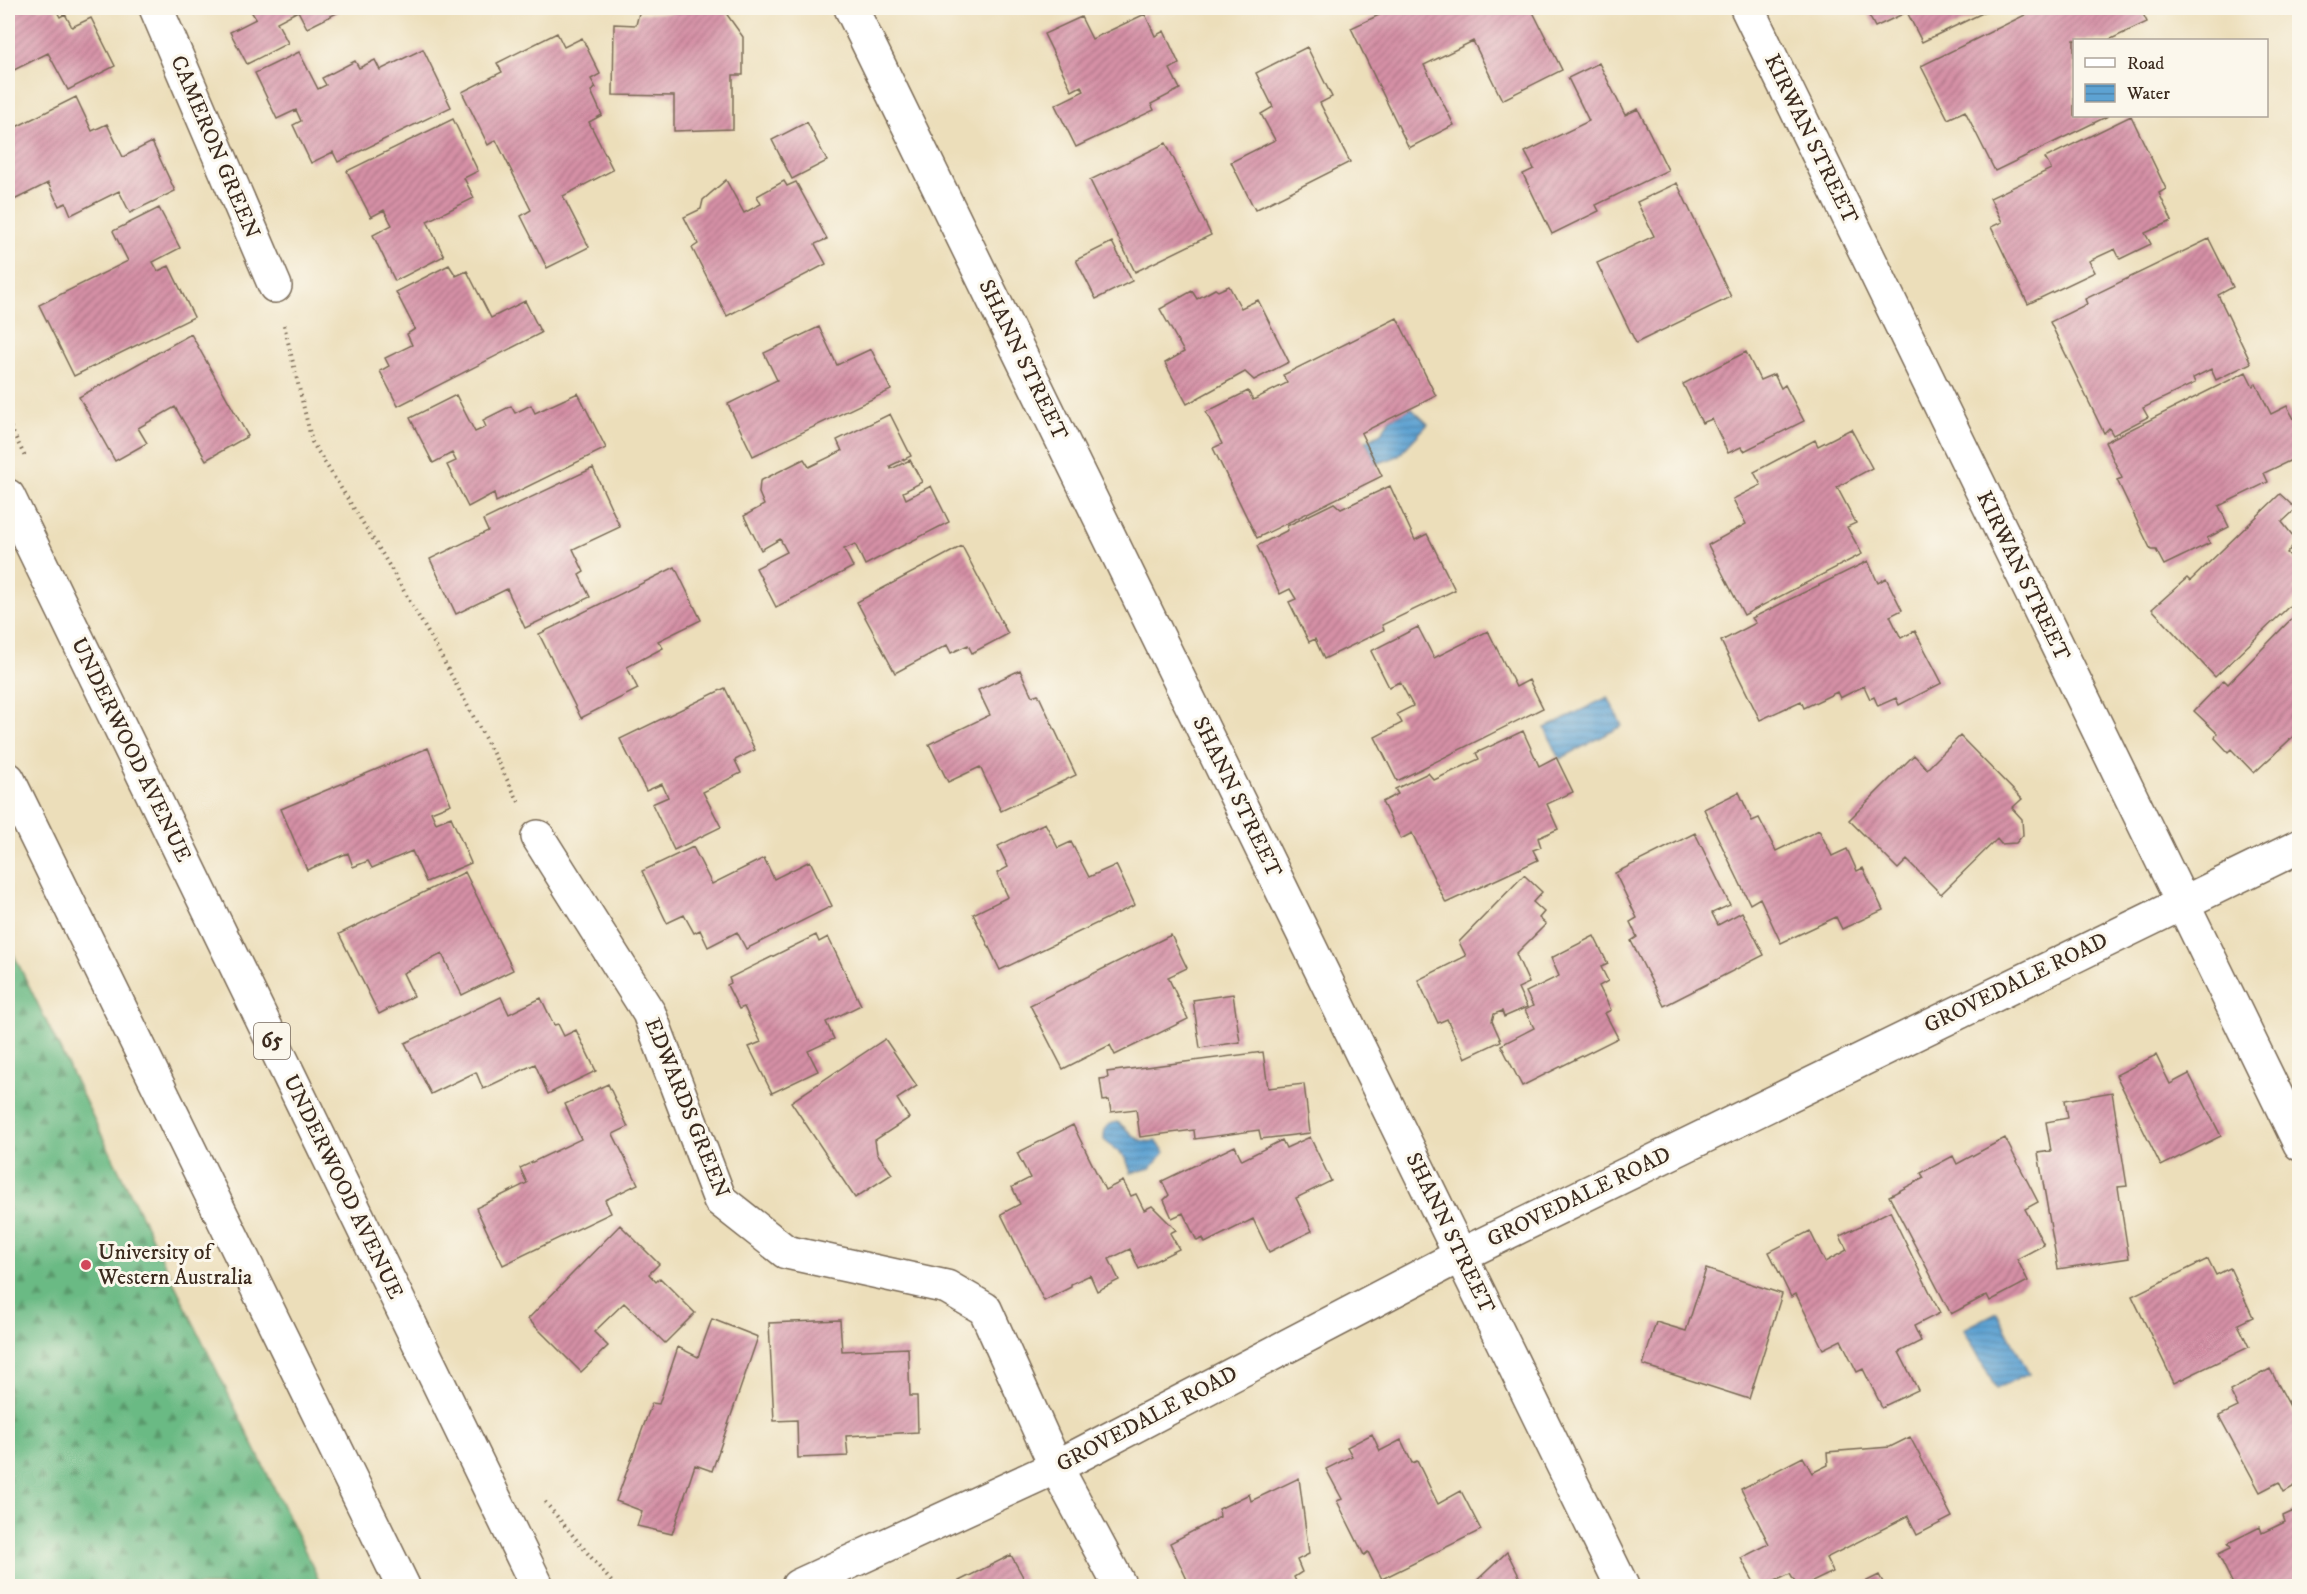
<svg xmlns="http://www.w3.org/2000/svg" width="2307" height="1594" viewBox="0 0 2307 1594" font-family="'IM FELL DW Pica',serif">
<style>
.forest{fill:url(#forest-firs);stroke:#537251;stroke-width:1.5}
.water{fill:url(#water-rules);stroke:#4c6678;stroke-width:1.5}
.building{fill:url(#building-hatch)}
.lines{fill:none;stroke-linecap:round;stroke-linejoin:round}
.minor-casing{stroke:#796955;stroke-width:36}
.major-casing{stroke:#796955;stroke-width:36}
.path{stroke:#796955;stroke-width:4;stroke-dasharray:1.5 4.5;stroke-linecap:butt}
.minor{stroke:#fff;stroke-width:33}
.major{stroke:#fff;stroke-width:33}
.poi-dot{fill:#d1495b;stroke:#fbf7ec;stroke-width:2}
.labels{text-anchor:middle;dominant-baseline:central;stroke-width:6;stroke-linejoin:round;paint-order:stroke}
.shield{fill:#fbf7ec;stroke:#75685c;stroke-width:1.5}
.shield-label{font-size:21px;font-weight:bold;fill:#3b2a1e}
.street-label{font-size:22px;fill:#3b2a1e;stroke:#fbf7ec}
.poi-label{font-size:22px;fill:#3b2a1e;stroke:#fbf7ec;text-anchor:start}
</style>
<defs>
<pattern id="forest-firs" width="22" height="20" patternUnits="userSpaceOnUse" patternTransform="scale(1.5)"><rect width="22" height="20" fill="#6bba84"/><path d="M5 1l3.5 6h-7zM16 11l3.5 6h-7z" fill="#59976b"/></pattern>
<pattern id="water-rules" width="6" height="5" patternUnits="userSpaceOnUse" patternTransform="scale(1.5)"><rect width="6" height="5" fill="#5da2d2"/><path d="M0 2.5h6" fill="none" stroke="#4e84aa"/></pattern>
<pattern id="building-hatch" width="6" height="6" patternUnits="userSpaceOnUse" patternTransform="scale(1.5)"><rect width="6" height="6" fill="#d590a6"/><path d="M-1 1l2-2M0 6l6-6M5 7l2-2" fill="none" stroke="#ae7687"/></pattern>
</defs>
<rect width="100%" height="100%" fill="#fbf7ec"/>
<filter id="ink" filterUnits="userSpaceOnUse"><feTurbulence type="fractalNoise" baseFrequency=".0167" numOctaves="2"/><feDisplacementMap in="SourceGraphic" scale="12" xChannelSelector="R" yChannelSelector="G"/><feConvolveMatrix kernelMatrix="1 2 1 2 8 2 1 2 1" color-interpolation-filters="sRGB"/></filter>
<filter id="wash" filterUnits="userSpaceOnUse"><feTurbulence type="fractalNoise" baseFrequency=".008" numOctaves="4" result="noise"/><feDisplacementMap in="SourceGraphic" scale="24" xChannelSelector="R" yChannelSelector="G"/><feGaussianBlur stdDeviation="1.35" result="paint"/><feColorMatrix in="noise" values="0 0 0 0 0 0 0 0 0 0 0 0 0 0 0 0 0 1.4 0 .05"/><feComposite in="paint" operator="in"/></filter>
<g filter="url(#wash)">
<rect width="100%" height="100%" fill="#ecdeba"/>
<!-- forest -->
<path class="forest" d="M 8,943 L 322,1586 L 8,1586 Z"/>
<!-- water -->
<path class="water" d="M 1411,408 L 1428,424 L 1398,456 L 1376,464 L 1366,441 L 1381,433 L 1390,419 Z
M 1608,697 L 1622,726 L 1560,759 L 1545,728 Z
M 1117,1122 C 1133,1132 1133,1144 1156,1141 L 1165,1152 L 1151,1168 L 1131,1173 L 1126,1158 L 1104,1140 C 1104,1127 1105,1125 1117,1122 Z
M 1997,1312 L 2029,1374 L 1996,1389 L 1964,1329 Z"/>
<g id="blocks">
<!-- building -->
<path class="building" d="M 8,8 L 55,8 L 60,17 L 65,14 L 72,27 L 91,18 L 115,66 L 68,90 L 48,53 L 8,73 Z
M 249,8 L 336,8 L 339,12 L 307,28 L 298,11 L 277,22 L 288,43 L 247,64 L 230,32 L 256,19 Z
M 672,8 L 717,8 L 717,12 L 723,9 L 743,37 L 743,75 L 733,75 L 733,129 L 674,131 L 674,96 L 613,95 L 614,24 L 636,25 L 639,13 L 672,13 Z
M 1394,8 L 1537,8 L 1532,10 L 1562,70 L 1502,100 L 1473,41 L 1424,65 L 1454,125 L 1409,148 L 1351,28 Z
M 1865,8 L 1993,8 L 1922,42 L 1907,12 L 1875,27 Z
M 2039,8 L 2140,8 L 2147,22 L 2109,40 L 2074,40 L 2074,116 L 2108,116 L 1995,171 L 1965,111 L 1948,119 L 1921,66 Z
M 1145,14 L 1155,36 L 1164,31 L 1179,64 L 1170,69 L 1180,89 L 1151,104 L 1154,110 L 1076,147 L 1055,105 L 1084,91 L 1081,86 L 1072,91 L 1044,34 L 1081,17 L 1092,39 Z
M 557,33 L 564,47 L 582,38 L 600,74 L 591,79 L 596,88 L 591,91 L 602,115 L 589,122 L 613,170 L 563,196 L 589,247 L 547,268 L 521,216 L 531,210 L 496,140 L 488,145 L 462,92 L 502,72 L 497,63 Z
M 1307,47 L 1332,97 L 1320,103 L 1350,162 L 1255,210 L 1231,162 L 1275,140 L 1261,114 L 1273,107 L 1256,73 Z
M 423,49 L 451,107 L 338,162 L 333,152 L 311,163 L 293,125 L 301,121 L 296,110 L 277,119 L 255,73 L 299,52 L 318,89 L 326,85 L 322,78 L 355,61 L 359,68 L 375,60 L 380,70 Z
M 1599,63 L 1625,115 L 1638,109 L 1668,170 L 1596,205 L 1599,211 L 1552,234 L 1523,174 L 1534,169 L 1525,152 L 1589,121 L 1568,78 Z
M 76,97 L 92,131 L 107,124 L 123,157 L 152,142 L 175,191 L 130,213 L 119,191 L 71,215 L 66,203 L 59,206 L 48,183 L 8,203 L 8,131 Z
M 2131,116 L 2166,189 L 2159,193 L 2172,221 L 2145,233 L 2151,244 L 2120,259 L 2115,249 L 2089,261 L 2095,272 L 2028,304 L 1991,227 L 2002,222 L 1990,198 L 2051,169 L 2045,158 Z
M 453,119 L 478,171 L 464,178 L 474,198 L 427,221 L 444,256 L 395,281 L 373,235 L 392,225 L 384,210 L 371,217 L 347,171 Z
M 807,122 L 827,161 L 792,179 L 772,140 Z
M 1166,143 L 1211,235 L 1135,272 L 1090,180 Z
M 726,180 L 744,213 L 761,204 L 757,196 L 784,181 L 787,186 L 796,182 L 827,239 L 815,244 L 826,264 L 727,316 L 692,248 L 698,244 L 684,217 L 701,209 L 703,200 Z
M 1677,183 L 1731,297 L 1636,343 L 1597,263 L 1654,236 L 1637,202 Z
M 159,208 L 180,248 L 153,262 L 158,271 L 169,266 L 194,317 L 74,376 L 39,305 L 128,261 L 113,231 Z
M 2209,239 L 2233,287 L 2218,295 L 2251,363 L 2216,380 L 2211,369 L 2193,378 L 2195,383 L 2143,408 L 2148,417 L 2113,435 L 2109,428 L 2104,433 L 2050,322 L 2087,304 L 2085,299 Z
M 1112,242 L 1132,281 L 1096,299 L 1076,260 Z
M 449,265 L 456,276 L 467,271 L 491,318 L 525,301 L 541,333 L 398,406 L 380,371 L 389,366 L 385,358 L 412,345 L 407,334 L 415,329 L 396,292 Z
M 1229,286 L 1241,308 L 1258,300 L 1289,362 L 1254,380 L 1245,372 L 1187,404 L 1165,363 L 1184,352 L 1160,309 L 1192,291 L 1197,299 L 1215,289 L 1218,291 Z
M 1397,318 L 1436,396 L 1361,433 L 1382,476 L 1257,538 L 1213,448 L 1222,444 L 1206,412 L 1248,391 L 1253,400 L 1287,383 L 1283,375 Z
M 819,327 L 837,365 L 871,349 L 891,390 L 753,456 L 728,404 L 777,380 L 764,353 Z
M 191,334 L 248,436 L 206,460 L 175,407 L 138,428 L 147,443 L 115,461 L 79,397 Z
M 1746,352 L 1760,380 L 1774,374 L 1781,388 L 1785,385 L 1804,421 L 1744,451 L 1741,447 L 1728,453 L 1712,419 L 1702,423 L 1683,384 Z
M 2246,372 L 2253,386 L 2256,384 L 2271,414 L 2287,406 L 2300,430 L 2300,456 L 2264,473 L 2268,482 L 2219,506 L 2229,527 L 2207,538 L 2210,543 L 2164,565 L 2156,550 L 2151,550 L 2117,480 L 2122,478 L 2105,442 Z
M 578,393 L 606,448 L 496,502 L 494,493 L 468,507 L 447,465 L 456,461 L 452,453 L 433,463 L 410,418 L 456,395 L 475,432 L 486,427 L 483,420 L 511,406 L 515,413 L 531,405 L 535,413 Z
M 890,414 L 911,456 L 890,466 L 891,469 L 910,460 L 922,482 L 903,492 L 906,499 L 931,486 L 949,522 L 865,565 L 855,544 L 844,549 L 853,567 L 776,607 L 756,568 L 787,552 L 780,539 L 761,550 L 744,516 L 764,505 L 759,493 L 760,481 L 804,459 L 809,467 L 842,451 L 837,440 Z
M 1851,429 L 1872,468 L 1837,487 L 1856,523 L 1847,527 L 1862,554 L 1744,615 L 1708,545 L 1746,524 L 1733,499 L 1761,485 L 1754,472 L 1815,440 L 1818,446 Z
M 593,468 L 620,527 L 573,549 L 584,572 L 579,575 L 590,597 L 525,628 L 507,589 L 456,614 L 430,559 L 488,531 L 483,520 Z
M 1390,486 L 1415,540 L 1427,534 L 1455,590 L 1382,625 L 1384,630 L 1324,659 L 1315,639 L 1309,642 L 1289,602 L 1296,599 L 1290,589 L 1280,594 L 1257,546 L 1288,530 L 1287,526 L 1334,503 L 1341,509 Z
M 2280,494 L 2296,509 L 2282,522 L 2297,541 L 2287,553 L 2300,565 L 2300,583 L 2294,588 L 2300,596 L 2215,677 L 2152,609 L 2187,578 L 2190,581 Z
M 962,546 L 1008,634 L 972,653 L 968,645 L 951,653 L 947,645 L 895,673 L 857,602 Z
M 1868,561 L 1878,583 L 1886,578 L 1902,610 L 1890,616 L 1901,638 L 1915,631 L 1942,683 L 1899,705 L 1896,698 L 1878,706 L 1874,697 L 1870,699 L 1864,686 L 1840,698 L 1837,692 L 1804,708 L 1801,701 L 1760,720 L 1721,641 L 1756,623 L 1752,618 Z
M 675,567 L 701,620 L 658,641 L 663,648 L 627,667 L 638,689 L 581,718 L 539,634 Z
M 2300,610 L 2300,730 L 2254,773 L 2231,749 L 2228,752 L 2215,738 L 2217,733 L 2194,711 L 2224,680 L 2228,684 Z
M 1418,627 L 1434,658 L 1488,631 L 1516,687 L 1529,680 L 1543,708 L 1397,781 L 1375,737 L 1402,723 L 1397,714 L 1413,706 L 1400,682 L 1389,687 L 1371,651 Z
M 1020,670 L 1032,696 L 1038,694 L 1076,775 L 1001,811 L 980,767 L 948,782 L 929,744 L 990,715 L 978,690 Z
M 725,688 L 755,750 L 735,760 L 741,773 L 703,792 L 721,827 L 674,850 L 652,804 L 668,797 L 662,784 L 646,791 L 620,739 Z
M 1523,731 L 1539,766 L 1556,757 L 1573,792 L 1547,804 L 1558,829 L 1538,838 L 1541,847 L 1533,850 L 1538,860 L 1446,903 L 1412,833 L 1401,839 L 1382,802 L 1398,794 L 1395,789 L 1428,773 L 1434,780 L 1479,759 L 1476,753 Z
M 1960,736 L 2022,799 L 2012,808 L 2022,819 L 2023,835 L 2016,843 L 2001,844 L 1997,839 L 1941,894 L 1907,860 L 1898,869 L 1849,820 L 1914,755 L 1927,769 Z
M 428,748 L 451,804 L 431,812 L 436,823 L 451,817 L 471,863 L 426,882 L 412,851 L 372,868 L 368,861 L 353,867 L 348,853 L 307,870 L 281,809 Z
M 1739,792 L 1752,821 L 1759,818 L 1776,851 L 1819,830 L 1832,856 L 1847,849 L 1857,871 L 1863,868 L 1883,910 L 1842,929 L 1836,917 L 1781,943 L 1760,898 L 1750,904 L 1704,809 Z
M 1045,823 L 1058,848 L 1071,842 L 1089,877 L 1116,865 L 1135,905 L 1000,970 L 973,914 L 1008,897 L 997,873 L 1008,867 L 998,846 Z
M 1695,833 L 1730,905 L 1712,913 L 1718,925 L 1742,912 L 1764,955 L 1664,1006 L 1631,941 L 1637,937 L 1630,922 L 1637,918 L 1615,873 Z
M 693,847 L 712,884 L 764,858 L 774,879 L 810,861 L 832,906 L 746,949 L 737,932 L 708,947 L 700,930 L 694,933 L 684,915 L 667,923 L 642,871 Z
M 465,872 L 513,970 L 462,995 L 442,954 L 403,973 L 414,996 L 379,1014 L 339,934 Z
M 1524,875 L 1542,892 L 1533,902 L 1544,912 L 1539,918 L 1546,924 L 1516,954 L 1529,983 L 1518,988 L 1527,1007 L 1504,1017 L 1502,1011 L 1494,1014 L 1492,1021 L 1501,1041 L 1465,1058 L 1447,1019 L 1438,1023 L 1418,980 L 1466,956 L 1459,942 Z
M 816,935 L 819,942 L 828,937 L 861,1005 L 826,1022 L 834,1039 L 808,1051 L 818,1071 L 772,1093 L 749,1047 L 761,1042 L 744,1007 L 739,1009 L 727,985 L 731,983 L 729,978 Z
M 1171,935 L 1187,968 L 1168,977 L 1188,1019 L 1115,1055 L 1110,1045 L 1063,1069 L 1030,1005 Z
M 1594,936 L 1608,964 L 1601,967 L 1608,981 L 1599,986 L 1611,1010 L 1605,1013 L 1618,1038 L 1522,1086 L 1501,1045 L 1534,1028 L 1525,1010 L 1533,1006 L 1526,992 L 1559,976 L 1551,958 Z
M 1233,994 L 1240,1042 L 1200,1048 L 1193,1000 Z
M 501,997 L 509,1014 L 541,998 L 554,1025 L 558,1024 L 564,1036 L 576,1030 L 596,1071 L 548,1094 L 535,1064 L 483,1089 L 476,1072 L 431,1094 L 405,1043 Z
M 885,1039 L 917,1086 L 897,1099 L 909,1118 L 875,1140 L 877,1153 L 892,1174 L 855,1198 L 791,1102 Z
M 1263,1052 L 1268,1088 L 1304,1084 L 1310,1133 L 1261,1139 L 1259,1130 L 1195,1139 L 1194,1130 L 1140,1137 L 1136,1109 L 1111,1112 L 1109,1100 L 1103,1101 L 1100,1079 L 1108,1078 L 1107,1072 Z
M 2156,1055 L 2170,1084 L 2189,1074 L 2221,1136 L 2161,1166 L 2116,1075 Z
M 608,1084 L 628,1127 L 613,1134 L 638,1184 L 605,1200 L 611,1213 L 503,1265 L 476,1208 L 527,1183 L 520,1168 L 581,1139 L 565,1104 Z
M 2112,1092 L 2127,1186 L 2118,1187 L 2129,1258 L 2058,1269 L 2038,1153 L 2051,1151 L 2046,1122 L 2068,1118 L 2065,1100 Z
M 1073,1125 L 1105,1190 L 1123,1181 L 1131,1196 L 1136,1194 L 1144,1210 L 1152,1206 L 1176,1230 L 1170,1233 L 1179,1249 L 1139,1269 L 1130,1249 L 1109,1259 L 1119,1280 L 1097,1291 L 1090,1275 L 1071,1284 L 1071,1287 L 1044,1301 L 1001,1214 L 1020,1204 L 1012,1187 L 1030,1178 L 1017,1153 Z
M 1310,1137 L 1331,1181 L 1296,1198 L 1312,1231 L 1269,1252 L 1253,1219 L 1205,1243 L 1203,1238 L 1197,1241 L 1183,1213 L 1172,1218 L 1164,1200 L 1169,1195 L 1162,1181 L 1235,1146 L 1242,1160 L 1282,1140 L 1286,1148 Z
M 2005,1138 L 2038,1202 L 2025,1209 L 2044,1245 L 2017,1259 L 2028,1281 L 1990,1301 L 1987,1295 L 1951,1314 L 1889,1196 L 1924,1178 L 1921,1173 L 1953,1156 L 1957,1164 Z
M 1890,1211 L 1940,1313 L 1914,1326 L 1921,1341 L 1899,1352 L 1918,1390 L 1882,1407 L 1863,1369 L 1857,1372 L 1841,1340 L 1823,1349 L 1796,1294 L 1791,1297 L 1769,1252 L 1810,1231 L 1825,1262 L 1847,1250 L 1840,1236 Z
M 620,1225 L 659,1264 L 649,1274 L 656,1282 L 660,1278 L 695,1313 L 665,1343 L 624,1303 L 594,1332 L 608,1346 L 581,1372 L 528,1319 Z
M 2208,1259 L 2216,1275 L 2230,1268 L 2253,1317 L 2238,1324 L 2249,1347 L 2174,1383 L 2132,1296 Z
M 1706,1269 L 1782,1294 L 1749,1399 L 1643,1365 L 1656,1322 L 1686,1331 Z
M 712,1319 L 758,1337 L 712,1471 L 695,1465 L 672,1534 L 637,1526 L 642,1511 L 616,1501 L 652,1403 L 659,1404 L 678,1347 L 698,1357 Z
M 840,1320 L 842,1351 L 908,1348 L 910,1396 L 917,1396 L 918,1432 L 846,1436 L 848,1456 L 798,1458 L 797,1420 L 774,1421 L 769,1323 Z
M 2270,1369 L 2300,1425 L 2300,1483 L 2284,1492 L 2279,1482 L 2260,1492 L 2219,1416 L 2238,1407 L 2230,1391 Z
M 1372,1434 L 1380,1451 L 1401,1440 L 1412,1463 L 1417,1461 L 1438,1504 L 1461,1491 L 1481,1530 L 1382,1579 L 1368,1552 L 1364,1555 L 1337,1501 L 1342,1499 L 1326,1469 L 1352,1456 L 1347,1447 Z
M 1910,1437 L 1952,1517 L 1917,1535 L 1908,1516 L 1826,1558 L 1833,1572 L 1804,1586 L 1797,1586 L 1790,1574 L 1765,1586 L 1756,1586 L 1741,1558 L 1769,1544 L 1741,1489 L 1803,1457 L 1812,1473 L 1828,1465 L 1827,1452 L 1890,1447 Z
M 1299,1478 L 1309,1554 L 1297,1560 L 1302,1572 L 1294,1577 L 1298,1586 L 1190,1586 L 1170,1543 L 1220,1517 L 1219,1509 L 1249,1494 L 1251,1501 Z
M 2300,1508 L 2300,1586 L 2234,1586 L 2218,1554 L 2231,1548 L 2228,1543 L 2260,1527 L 2262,1533 L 2285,1522 L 2283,1516 Z
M 1507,1552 L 1524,1586 L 1471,1586 Z
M 1011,1555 L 1028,1586 L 949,1586 Z
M 1879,1575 L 1885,1586 L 1857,1586 Z"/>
</g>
</g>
<g filter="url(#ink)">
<use href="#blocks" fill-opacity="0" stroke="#796955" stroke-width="1.5"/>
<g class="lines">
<!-- minor casing -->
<g class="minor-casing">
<path id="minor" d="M 156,8 L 275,286
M 851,8 L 1622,1586
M 1747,8 L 2300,1144
M 538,837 L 649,1013 L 720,1200 L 786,1252 L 947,1287 L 985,1309 L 1056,1467 L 1120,1586
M 798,1586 L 1056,1467 L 1461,1255 L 2300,846"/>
</g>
<!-- major casing -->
<g class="major-casing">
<path id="major" d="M 8,496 L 537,1586
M 8,779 L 403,1586"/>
</g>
<!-- path -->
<path class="path" d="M 284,325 L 312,442 L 383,555 L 434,643 L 519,802
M 8,422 L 26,459
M 545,1502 L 615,1586"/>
<!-- minor -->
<use href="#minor" class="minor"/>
<!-- major -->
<use href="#major" class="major"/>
</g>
</g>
<!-- markers -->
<circle class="poi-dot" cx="86" cy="1265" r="6"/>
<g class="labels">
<!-- shield labels -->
<rect class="shield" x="254" y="1023" width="36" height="36" rx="4.5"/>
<g class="shield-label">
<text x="272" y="1041">65</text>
</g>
<!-- street labels -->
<g class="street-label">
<text transform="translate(1811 139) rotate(64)">KIRWAN STREET</text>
<text transform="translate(215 147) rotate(67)">CAMERON GREEN</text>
<text transform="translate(1023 360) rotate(64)">SHANN STREET</text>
<text transform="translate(2023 576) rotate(64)">KIRWAN STREET</text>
<text transform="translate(131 750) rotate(64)">UNDERWOOD AVENUE</text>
<text transform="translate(1237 797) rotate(64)">SHANN STREET</text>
<text transform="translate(2016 983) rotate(-26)">GROVEDALE ROAD</text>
<text transform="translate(687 1108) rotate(68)">EDWARDS GREEN</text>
<text transform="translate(343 1187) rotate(64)">UNDERWOOD AVENUE</text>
<text transform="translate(1579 1197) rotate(-26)">GROVEDALE ROAD</text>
<text transform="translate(1450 1233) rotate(64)">SHANN STREET</text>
<text transform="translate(1147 1419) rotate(-28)">GROVEDALE ROAD</text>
</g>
<!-- poi labels -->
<g class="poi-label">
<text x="98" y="1252">University of<tspan x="98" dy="25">Western Australia</tspan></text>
</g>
</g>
<!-- margin -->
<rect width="2307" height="1594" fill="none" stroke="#fbf7ec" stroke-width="30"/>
<!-- legend -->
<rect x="2073" y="39" width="195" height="78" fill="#fbf7ec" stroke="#aea59a" stroke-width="1.5"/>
<rect x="2085" y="58" width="30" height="9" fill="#ffffff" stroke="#aea59a" stroke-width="1.5"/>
<text x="2127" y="69" font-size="18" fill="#3b2a1e">Road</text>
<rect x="2085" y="84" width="30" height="18" fill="url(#water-rules)" stroke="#aea59a" stroke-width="1.5"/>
<text x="2127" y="99" font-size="18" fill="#3b2a1e">Water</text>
</svg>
